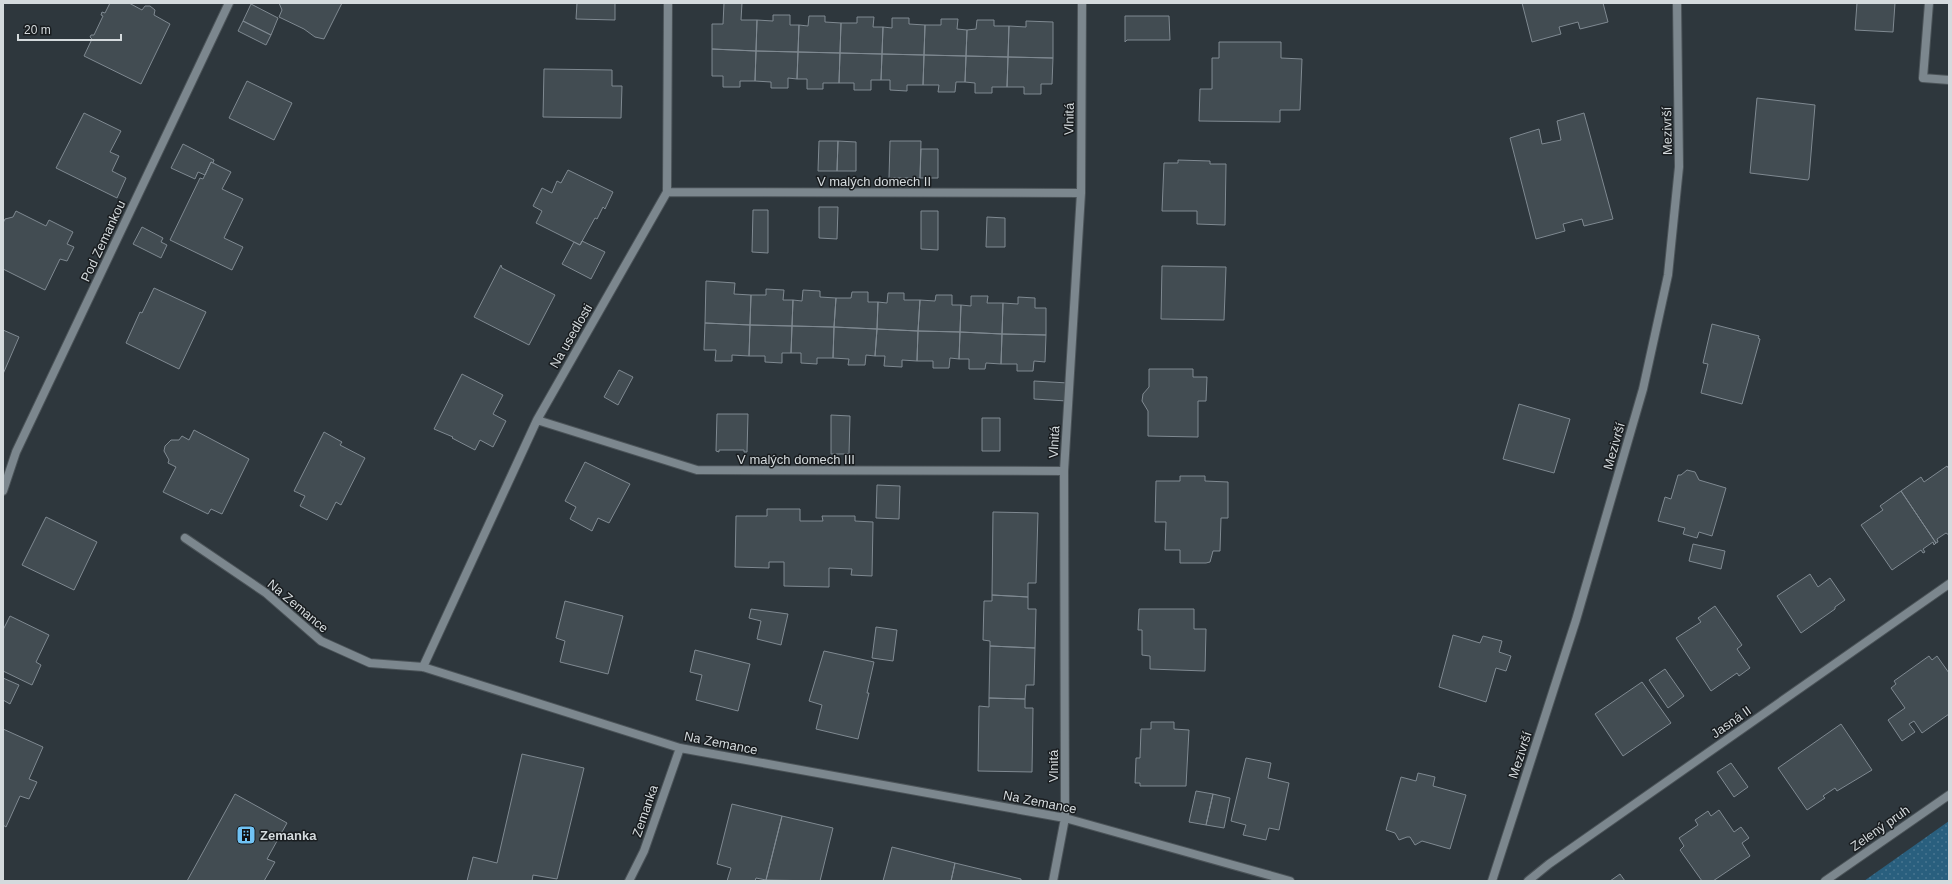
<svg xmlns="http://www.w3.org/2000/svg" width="1952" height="884" viewBox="0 0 1952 884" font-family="Arial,sans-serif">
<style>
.grass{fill:url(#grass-dots)}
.building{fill:#424c52;stroke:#7f8991}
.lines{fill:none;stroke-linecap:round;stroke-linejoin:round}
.minor-casing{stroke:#4b5358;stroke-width:10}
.tertiary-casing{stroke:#4b5358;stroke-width:10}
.minor{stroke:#7c878e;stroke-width:8}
.tertiary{stroke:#7c878e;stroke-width:8}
.labels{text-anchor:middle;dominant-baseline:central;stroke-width:3;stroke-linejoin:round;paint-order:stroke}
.street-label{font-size:13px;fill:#d4dadd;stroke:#191d20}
.poi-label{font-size:13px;font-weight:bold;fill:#d4dadd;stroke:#191d20;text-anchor:start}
</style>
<defs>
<pattern id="grass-dots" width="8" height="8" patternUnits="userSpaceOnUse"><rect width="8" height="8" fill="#295f7e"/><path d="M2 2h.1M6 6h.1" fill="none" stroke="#477590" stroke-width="1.8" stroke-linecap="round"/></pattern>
</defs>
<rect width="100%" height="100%" fill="#2e373d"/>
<!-- grass -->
<path class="grass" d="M 1949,821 L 1949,881 L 1864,881 Z"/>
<!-- building -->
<path class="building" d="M 110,3 L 129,3 L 142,10 L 145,6 L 150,6 L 155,10 L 154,15 L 170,24 L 141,84 L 84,56 L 92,39 L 90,37 L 91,35 L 94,35 L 103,16 L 101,15 L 102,12 L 105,13 Z
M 279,3 L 342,3 L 324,39 L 315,37 L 304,29 L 279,17 L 282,10 Z
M 577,3 L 615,3 L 615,20 L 576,19 Z
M 724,3 L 742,3 L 741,20 L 757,20 L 756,51 L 712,49 L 712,24 L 723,24 Z
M 1522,3 L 1603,3 L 1608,22 L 1580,29 L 1578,22 L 1559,27 L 1561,34 L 1532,42 Z
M 1857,3 L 1895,3 L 1893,32 L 1855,30 Z
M 251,4 L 278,18 L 271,35 L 243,21 Z
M 773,15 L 790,15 L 790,25 L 799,25 L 798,52 L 756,51 L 757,20 L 773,21 Z
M 809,16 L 825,16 L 825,22 L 841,23 L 840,53 L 798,52 L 799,25 L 808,26 Z
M 1125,16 L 1169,16 L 1170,40 L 1127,40 L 1125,42 Z
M 857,17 L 874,17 L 873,27 L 883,27 L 882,54 L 840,53 L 841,23 L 857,23 Z
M 892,18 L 909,18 L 909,24 L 925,25 L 924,55 L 882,54 L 883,27 L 892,28 Z
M 941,19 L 958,19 L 957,29 L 967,30 L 966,56 L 924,55 L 925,25 L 941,25 Z
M 977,20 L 994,20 L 994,26 L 1009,26 L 1008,57 L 966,56 L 967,30 L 976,29 Z
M 243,21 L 271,35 L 266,45 L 238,31 Z
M 1026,21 L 1053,22 L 1053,58 L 1008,57 L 1009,26 L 1026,27 Z
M 1219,42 L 1281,42 L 1281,58 L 1302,59 L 1300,110 L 1280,110 L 1280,122 L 1199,121 L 1200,89 L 1212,89 L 1212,58 L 1219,58 Z
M 712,49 L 756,51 L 755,81 L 740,81 L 740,87 L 723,87 L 723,76 L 712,76 Z
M 756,51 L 798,52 L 797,79 L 788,78 L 788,88 L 771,88 L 771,82 L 755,81 Z
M 798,52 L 840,53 L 839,83 L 823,83 L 823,89 L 807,89 L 807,79 L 797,79 Z
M 840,53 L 882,54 L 881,80 L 871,80 L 871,90 L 854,90 L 854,83 L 839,83 Z
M 882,54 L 924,55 L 923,85 L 907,85 L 907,91 L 890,90 L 890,80 L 881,80 Z
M 924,55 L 966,56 L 965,82 L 956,82 L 955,92 L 938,92 L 939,85 L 923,85 Z
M 966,56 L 1008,57 L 1007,87 L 992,87 L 992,93 L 975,93 L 975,83 L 965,82 Z
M 1008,57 L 1053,58 L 1052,84 L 1041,84 L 1041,94 L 1024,94 L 1024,87 L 1007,87 Z
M 544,69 L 612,70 L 612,86 L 622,86 L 621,118 L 543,117 Z
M 247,81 L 292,103 L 274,140 L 229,118 Z
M 1757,98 L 1815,105 L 1809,178 L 1808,180 L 1750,173 Z
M 84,113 L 121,131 L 110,152 L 119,156 L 112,171 L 126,178 L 117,198 L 56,168 Z
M 1584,113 L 1613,219 L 1584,226 L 1582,219 L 1563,224 L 1565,231 L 1536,239 L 1510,138 L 1539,129 L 1542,144 L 1561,140 L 1557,121 Z
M 819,141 L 838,141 L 837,171 L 818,171 Z
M 838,141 L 856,142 L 856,171 L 837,171 Z
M 890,141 L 921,141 L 920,178 L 889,178 Z
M 183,144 L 214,160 L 213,163 L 211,162 L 205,175 L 198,172 L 195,179 L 171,168 Z
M 921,149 L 938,149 L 938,178 L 920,178 Z
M 1178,160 L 1210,161 L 1210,164 L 1226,164 L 1225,225 L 1197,224 L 1197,211 L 1162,211 L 1164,163 L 1178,163 Z
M 211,162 L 231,172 L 222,189 L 243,199 L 224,238 L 243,247 L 232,270 L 170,240 L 200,178 L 203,179 Z
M 568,170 L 613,192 L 605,209 L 603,207 L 597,219 L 595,218 L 580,245 L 536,223 L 542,211 L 533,206 L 542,188 L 552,193 L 557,181 L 561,183 Z
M 819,207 L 838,207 L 837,239 L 819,238 Z
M 753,210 L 768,210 L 768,253 L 752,252 Z
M 16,211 L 46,226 L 49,220 L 73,232 L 67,244 L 74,247 L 67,261 L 60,259 L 45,290 L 3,269 L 3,223 L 5,219 L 13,217 Z
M 921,211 L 938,211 L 938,250 L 921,249 Z
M 987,217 L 1005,218 L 1005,247 L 986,247 Z
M 142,227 L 163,238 L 161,242 L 167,245 L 161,258 L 133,244 Z
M 582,241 L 605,252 L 591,279 L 562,264 L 574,242 L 580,245 Z
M 501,265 L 502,268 L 555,295 L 529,345 L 474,317 Z
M 1162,266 L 1226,267 L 1224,320 L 1161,319 Z
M 706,281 L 735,283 L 734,294 L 751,295 L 750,325 L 705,323 Z
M 154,288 L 206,312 L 179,369 L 126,343 L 140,312 L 142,313 Z
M 766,289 L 784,290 L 783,300 L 793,300 L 792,326 L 750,325 L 751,295 L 766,295 Z
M 803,290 L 820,291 L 820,297 L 836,298 L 834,327 L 792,326 L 793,300 L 802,301 Z
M 852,292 L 868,292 L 868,302 L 878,302 L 877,329 L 834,327 L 836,298 L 851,298 Z
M 888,293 L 904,293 L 904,300 L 920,300 L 918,331 L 877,329 L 878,302 L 887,303 Z
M 936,295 L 952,295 L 952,305 L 961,305 L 960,332 L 918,331 L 920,300 L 935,301 Z
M 971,296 L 988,296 L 987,303 L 1003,303 L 1002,334 L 960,332 L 961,305 L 971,306 Z
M 1018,297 L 1035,298 L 1035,308 L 1046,308 L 1046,335 L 1002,334 L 1003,303 L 1018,304 Z
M 705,323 L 750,325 L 749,356 L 732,355 L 732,361 L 715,361 L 716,350 L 704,350 Z
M 1712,324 L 1759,336 L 1758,338 L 1760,339 L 1742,404 L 1701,393 L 1708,364 L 1703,363 Z
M 750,325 L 792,326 L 791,353 L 782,353 L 782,363 L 765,362 L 765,356 L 749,356 Z
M 792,326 L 834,327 L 833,358 L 817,358 L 817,364 L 801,363 L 801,353 L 791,353 Z
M 834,327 L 877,329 L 875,356 L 866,355 L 865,365 L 848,365 L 849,359 L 833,358 Z
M 877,329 L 918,331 L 917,361 L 902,360 L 902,367 L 884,366 L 885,356 L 875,356 Z
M 3,330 L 19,337 L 3,374 Z
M 918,331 L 960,332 L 959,359 L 950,358 L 949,368 L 933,368 L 933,361 L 917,361 Z
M 960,332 L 1002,334 L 1001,364 L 986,363 L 985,369 L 969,369 L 969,359 L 959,359 Z
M 1002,334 L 1046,335 L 1045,362 L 1034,361 L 1033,371 L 1017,371 L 1017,364 L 1001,364 Z
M 1149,369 L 1193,369 L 1193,377 L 1207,377 L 1206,401 L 1198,401 L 1198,437 L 1148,436 L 1148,411 L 1142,401 L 1143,394 L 1149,387 Z
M 619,370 L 633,377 L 618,405 L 604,397 Z
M 462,374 L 503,395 L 493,414 L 506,421 L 493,447 L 480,440 L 475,450 L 452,438 L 453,437 L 434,429 Z
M 1034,381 L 1068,383 L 1067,401 L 1034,399 Z
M 1519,404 L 1570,419 L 1554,473 L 1503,459 Z
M 717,414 L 748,414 L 747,452 L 744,452 L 744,450 L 719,450 L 719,452 L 716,451 Z
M 831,415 L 850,416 L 849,454 L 831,454 Z
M 982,418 L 1000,418 L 1000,451 L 982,451 Z
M 194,430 L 249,459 L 222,514 L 211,509 L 208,514 L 163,492 L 176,467 L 168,463 L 169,460 L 164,451 L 165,446 L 171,440 L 179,440 L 182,436 L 189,440 Z
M 324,432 L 342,442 L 340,445 L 365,458 L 341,505 L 336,502 L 327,520 L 300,506 L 305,496 L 294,491 Z
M 585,462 L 630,484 L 609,523 L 598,518 L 592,531 L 570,519 L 576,507 L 565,501 Z
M 1947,466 L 1949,469 L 1949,535 L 1946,533 L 1937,539 L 1938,542 L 1936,543 L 1901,491 L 1921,477 L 1924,482 Z
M 1687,470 L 1695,472 L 1699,480 L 1726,488 L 1712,536 L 1699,532 L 1697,538 L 1683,534 L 1685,528 L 1658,521 L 1665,497 L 1671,499 L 1678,475 L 1681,475 Z
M 1180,476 L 1205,476 L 1205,481 L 1228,482 L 1228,518 L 1221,518 L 1220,551 L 1213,551 L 1210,562 L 1206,563 L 1180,563 L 1180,550 L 1165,550 L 1166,522 L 1155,522 L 1156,481 L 1180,481 Z
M 877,485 L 900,486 L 899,519 L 876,518 Z
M 1901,491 L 1936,543 L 1934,545 L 1933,542 L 1923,549 L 1925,552 L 1923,553 L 1921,550 L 1892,570 L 1861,525 L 1883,510 L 1880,506 Z
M 767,509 L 800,509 L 800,521 L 823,521 L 822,516 L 855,516 L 855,521 L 873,522 L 872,576 L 851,575 L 852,569 L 829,568 L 829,587 L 784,586 L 784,562 L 769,562 L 769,568 L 735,567 L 736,516 L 767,516 Z
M 993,512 L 1038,513 L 1036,583 L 1028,583 L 1028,597 L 992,595 Z
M 46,517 L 97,542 L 74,590 L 22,565 Z
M 1693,544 L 1725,551 L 1721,569 L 1689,561 Z
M 1810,574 L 1818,587 L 1830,578 L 1845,600 L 1835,607 L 1835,609 L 1801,633 L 1777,596 Z
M 992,595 L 1028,597 L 1028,609 L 1036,609 L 1035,648 L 990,646 L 990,641 L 983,640 L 984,601 L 992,601 Z
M 565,601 L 623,616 L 608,674 L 560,662 L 565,641 L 556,638 Z
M 1715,606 L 1742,645 L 1737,649 L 1750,668 L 1739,676 L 1737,673 L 1711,691 L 1676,638 L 1701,622 L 1698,618 Z
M 751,609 L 788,614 L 781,645 L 757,639 L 761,621 L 749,618 Z
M 1139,609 L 1194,609 L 1194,629 L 1206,629 L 1205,671 L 1150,669 L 1150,656 L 1142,655 L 1142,630 L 1138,630 Z
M 10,616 L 49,635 L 36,662 L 41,665 L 32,685 L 3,671 L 3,630 Z
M 876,627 L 897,630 L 893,661 L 872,658 Z
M 1453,635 L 1480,643 L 1483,636 L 1502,641 L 1499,652 L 1511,656 L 1506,671 L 1496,668 L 1486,702 L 1439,687 Z
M 990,646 L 1035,648 L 1034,685 L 1026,685 L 1025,699 L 989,698 Z
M 695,650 L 750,664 L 738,711 L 696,700 L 702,675 L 690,672 Z
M 824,651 L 874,662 L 867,693 L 869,693 L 858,739 L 816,729 L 822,705 L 809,701 Z
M 1929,656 L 1932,660 L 1937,656 L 1949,673 L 1949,714 L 1922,733 L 1914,721 L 1909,724 L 1915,732 L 1902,741 L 1888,720 L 1905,708 L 1891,688 L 1896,684 L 1894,681 Z
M 1665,669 L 1684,696 L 1668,708 L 1649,680 Z
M 3,678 L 19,685 L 10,704 L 3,700 Z
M 1642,682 L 1671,723 L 1623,756 L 1595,714 Z
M 989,698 L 1025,699 L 1025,708 L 1033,708 L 1032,772 L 978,771 L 979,706 L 989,707 Z
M 1151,722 L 1174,722 L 1174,729 L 1189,730 L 1186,786 L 1140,786 L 1140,783 L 1135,783 L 1136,758 L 1140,758 L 1141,729 L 1151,729 Z
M 1841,724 L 1872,770 L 1837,791 L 1835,788 L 1823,796 L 1825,798 L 1807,810 L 1778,768 Z
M 3,729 L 43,747 L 29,779 L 37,782 L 29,799 L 20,796 L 6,827 L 3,825 Z
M 522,754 L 584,768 L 557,879 L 533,875 L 532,881 L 467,881 L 473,857 L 497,863 Z
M 1246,758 L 1271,763 L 1268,778 L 1289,783 L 1279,830 L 1269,828 L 1266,840 L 1243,835 L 1246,825 L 1231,821 Z
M 1731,763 L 1748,787 L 1734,797 L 1717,772 Z
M 1418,773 L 1435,777 L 1433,786 L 1466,795 L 1450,849 L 1422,841 L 1415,845 L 1410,837 L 1407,837 L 1399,840 L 1395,833 L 1386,830 L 1401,777 L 1416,781 Z
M 1196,791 L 1213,794 L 1206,825 L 1189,822 Z
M 235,794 L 287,823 L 267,859 L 275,862 L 264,881 L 187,881 Z
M 1213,794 L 1230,798 L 1224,828 L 1206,825 Z
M 732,804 L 782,816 L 766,880 L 756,878 L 755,881 L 727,881 L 731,868 L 717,864 Z
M 1719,810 L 1734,832 L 1741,827 L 1749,838 L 1742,843 L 1750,856 L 1713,881 L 1702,881 L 1680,850 L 1684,846 L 1679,838 L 1698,825 L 1695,820 L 1708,811 L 1711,816 Z
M 782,816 L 833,828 L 820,881 L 766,880 Z
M 892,847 L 955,863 L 951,881 L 883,881 Z
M 955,863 L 1021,879 L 1021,881 L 951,881 Z
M 1620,874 L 1625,881 L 1610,881 Z"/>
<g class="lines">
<!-- minor casing -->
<g class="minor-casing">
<path id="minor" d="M 1929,3 L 1923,78 L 1949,80
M 667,192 L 1081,193
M 537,420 L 697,470 L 1064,471
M 3,491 L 16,452 L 229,3
M 185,538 L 266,593 L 321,641 L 370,663 L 423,667 L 680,748 L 1065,818 L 1290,881
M 423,667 L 537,420 L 667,192 L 668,3
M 629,881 L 644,851 L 680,748
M 1053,881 L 1065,818 L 1064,471 L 1081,193 L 1082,3
M 1492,881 L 1576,620 L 1643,389 L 1668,275 L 1679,167 L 1677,3
M 1528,881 L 1549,864 L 1949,584"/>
</g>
<!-- tertiary casing -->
<g class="tertiary-casing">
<path id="tertiary" d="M 1825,881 L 1949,795"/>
</g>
<!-- minor -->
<use href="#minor" class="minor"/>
<!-- tertiary -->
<use href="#tertiary" class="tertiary"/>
</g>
<!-- icons -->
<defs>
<g id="building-square" transform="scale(1)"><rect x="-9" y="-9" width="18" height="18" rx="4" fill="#70c2f4" stroke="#191d20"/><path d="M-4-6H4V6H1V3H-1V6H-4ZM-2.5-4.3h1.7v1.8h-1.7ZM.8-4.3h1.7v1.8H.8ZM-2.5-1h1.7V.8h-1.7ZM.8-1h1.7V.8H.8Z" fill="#111"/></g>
</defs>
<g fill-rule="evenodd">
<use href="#building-square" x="246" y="835"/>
</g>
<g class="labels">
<!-- street labels -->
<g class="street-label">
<text transform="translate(1069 119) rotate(-89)">Vlnitá</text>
<text transform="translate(1667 131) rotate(-91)">Mezivrší</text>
<text x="874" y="181">V malých domech II</text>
<text transform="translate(103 241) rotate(-65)">Pod Zemankou</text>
<text transform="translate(571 336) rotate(-60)">Na usedlosti</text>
<text transform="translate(1054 442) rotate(-87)">Vlnitá</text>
<text transform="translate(1614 446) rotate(-74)">Mezivrší</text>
<text x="796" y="459">V malých domech III</text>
<text transform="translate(298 606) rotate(40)">Na Zemance</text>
<text transform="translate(1731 722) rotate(-35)">Jasná II</text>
<text transform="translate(721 743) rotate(11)">Na Zemance</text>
<text transform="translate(1520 755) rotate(-72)">Mezivrší</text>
<text transform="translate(1053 766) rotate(-90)">Vlnitá</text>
<text transform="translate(1040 802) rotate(11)">Na Zemance</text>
<text transform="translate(645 811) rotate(-71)">Zemanka</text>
<text transform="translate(1880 828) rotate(-35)">Zelený pruh</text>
</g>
<!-- poi labels -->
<g class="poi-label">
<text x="260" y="835">Zemanka</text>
</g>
</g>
<!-- border -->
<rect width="1952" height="884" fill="none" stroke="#d4dadd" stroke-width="8"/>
<!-- scale -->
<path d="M18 34v6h103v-6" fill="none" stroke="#d4dadd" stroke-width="2"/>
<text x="24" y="34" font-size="12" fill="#d4dadd" stroke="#191d20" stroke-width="3" paint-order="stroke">20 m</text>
</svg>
